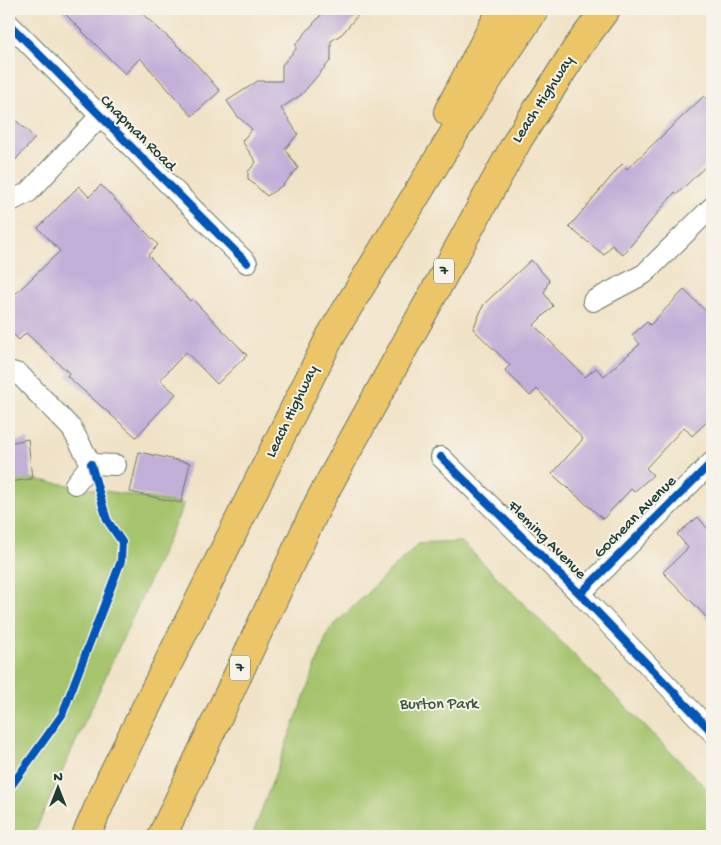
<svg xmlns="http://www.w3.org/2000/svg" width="721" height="845" viewBox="0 0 721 845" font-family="'Gochi Hand',sans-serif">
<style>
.green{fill:#a5c46d;stroke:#628050}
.building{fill:#c1afd8}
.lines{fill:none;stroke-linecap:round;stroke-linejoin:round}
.street-casing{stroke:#687767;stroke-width:22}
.highway-casing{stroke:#687767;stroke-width:30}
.street{stroke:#fff;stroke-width:20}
.highway{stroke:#edc569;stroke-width:28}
.cycleway-casing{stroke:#f7f3e8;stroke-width:11}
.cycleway{stroke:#0057b8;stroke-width:8}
.labels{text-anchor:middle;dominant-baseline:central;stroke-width:4;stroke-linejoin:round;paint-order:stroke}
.shield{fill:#f7f3e8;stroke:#60746a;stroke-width:1}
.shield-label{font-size:15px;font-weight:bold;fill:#1f3d34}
.street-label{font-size:16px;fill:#1f3d34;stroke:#f7f3e8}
.park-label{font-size:16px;fill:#3a583f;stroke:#f7f3e8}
</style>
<rect width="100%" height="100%" fill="#f7f3e8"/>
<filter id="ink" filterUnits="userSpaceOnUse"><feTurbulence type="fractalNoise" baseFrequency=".02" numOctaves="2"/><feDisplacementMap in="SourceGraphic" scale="10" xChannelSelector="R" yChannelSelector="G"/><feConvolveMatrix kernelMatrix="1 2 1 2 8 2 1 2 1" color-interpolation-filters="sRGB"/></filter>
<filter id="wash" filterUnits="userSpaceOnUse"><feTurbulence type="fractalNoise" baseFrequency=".0096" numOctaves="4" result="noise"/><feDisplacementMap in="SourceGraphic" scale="20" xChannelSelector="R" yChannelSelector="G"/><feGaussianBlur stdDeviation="1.12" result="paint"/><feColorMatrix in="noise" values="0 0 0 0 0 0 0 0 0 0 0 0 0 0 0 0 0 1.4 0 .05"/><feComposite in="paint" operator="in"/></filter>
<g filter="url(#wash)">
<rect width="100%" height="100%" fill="#f0e2c6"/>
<!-- green -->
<path class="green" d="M 26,478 L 184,504 L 33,836 L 9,836 L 9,481 Z
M 462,542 L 712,794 L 712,836 L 252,836 L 329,630 L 418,544 Z"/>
<g id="blocks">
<!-- building -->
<path class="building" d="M 60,9 L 137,9 L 191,58 L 220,91 L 192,116 L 140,58 L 125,74 Z
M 326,9 L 363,9 L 342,34 L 331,41 L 331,60 L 301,95 L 281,108 L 298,134 L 285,149 L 298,168 L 283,185 L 267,196 L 248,179 L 248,172 L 256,162 L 242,141 L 252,129 L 238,117 L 227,101 L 258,81 L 282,81 L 282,65 L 296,49 L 296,44 Z
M 704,96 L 712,106 L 712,160 L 677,194 L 675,192 L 623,255 L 612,245 L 604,255 L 569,227 L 622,164 L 627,169 Z
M 9,114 L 35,138 L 9,167 Z
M 101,185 L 158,245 L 148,255 L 190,301 L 192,299 L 247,355 L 217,384 L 186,352 L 160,380 L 176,394 L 136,437 L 67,376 L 69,373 L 26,333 L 19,340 L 9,330 L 9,300 L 60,251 L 38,228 L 79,186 L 89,197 Z
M 531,260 L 549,280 L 544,293 L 553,306 L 534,325 L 585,377 L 596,368 L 604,376 L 640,344 L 632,335 L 647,322 L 650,325 L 684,290 L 712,317 L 712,417 L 692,436 L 684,427 L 646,468 L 653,475 L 634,492 L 631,489 L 603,519 L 552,474 L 583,439 L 537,389 L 530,396 L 505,370 L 510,365 L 473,329 L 484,304 Z
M 28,439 L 32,479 L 9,482 L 9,443 Z
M 139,452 L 190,463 L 181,503 L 130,492 Z
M 698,517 L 712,534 L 712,623 L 663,572 L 688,548 L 677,534 Z"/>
</g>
</g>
<g filter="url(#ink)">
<use href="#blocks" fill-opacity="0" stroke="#687767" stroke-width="1"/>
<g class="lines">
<!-- street casing -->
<g class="street-casing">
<path id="street" d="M 9,24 L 247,263
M 9,202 L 29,192 L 100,116
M 593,301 L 644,274 L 712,207
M 9,371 L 19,374 L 72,429 L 91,464
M 441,457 L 580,594 L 712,732
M 75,484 L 91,464 L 116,465
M 580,594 L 712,462"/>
</g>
<!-- highway casing -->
<g class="highway-casing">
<path id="highway" d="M 448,112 L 502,9
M 86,836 L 111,778 L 331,335 L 473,102 L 535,9
M 162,836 L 320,500 L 519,138 L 577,48 L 606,9"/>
</g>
<!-- street -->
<use href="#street" class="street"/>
<!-- highway -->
<use href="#highway" class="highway"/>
<!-- cycleway casing -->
<g class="cycleway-casing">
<path id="cycleway" d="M 9,24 L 247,263
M 441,457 L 580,594 L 712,732
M 580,594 L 712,462
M 9,789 L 62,715 L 121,561 L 122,542 L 107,520 L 91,464"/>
</g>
<!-- cycleway -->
<use href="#cycleway" class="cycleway"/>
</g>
</g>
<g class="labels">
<!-- shield labels -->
<g class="shield">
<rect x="434" y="258.5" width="20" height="25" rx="4"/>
<rect x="230" y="655.5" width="20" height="25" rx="4"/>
</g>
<g class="shield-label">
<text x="444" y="271">7</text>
<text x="240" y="668">7</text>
</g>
<!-- street labels -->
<g class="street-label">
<text transform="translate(544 100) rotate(-57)">Leach Highway</text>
<text transform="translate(137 134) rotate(45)">Chapman Road</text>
<text transform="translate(293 412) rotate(-64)">Leach Highway</text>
<text transform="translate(636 518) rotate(-45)">Gochean Avenue</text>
<text transform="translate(546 541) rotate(45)">Fleming Avenue</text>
</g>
<!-- park labels -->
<g class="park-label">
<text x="439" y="705">Burton Park</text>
</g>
</g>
<!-- margin -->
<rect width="721" height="845" fill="none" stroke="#f7f3e8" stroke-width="30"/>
<!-- north arrow -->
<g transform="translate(58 788)" stroke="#f7f3e8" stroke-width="4" paint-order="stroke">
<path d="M0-4L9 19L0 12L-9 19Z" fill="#1f3d34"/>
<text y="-8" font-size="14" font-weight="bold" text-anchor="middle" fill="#1f3d34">N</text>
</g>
</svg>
